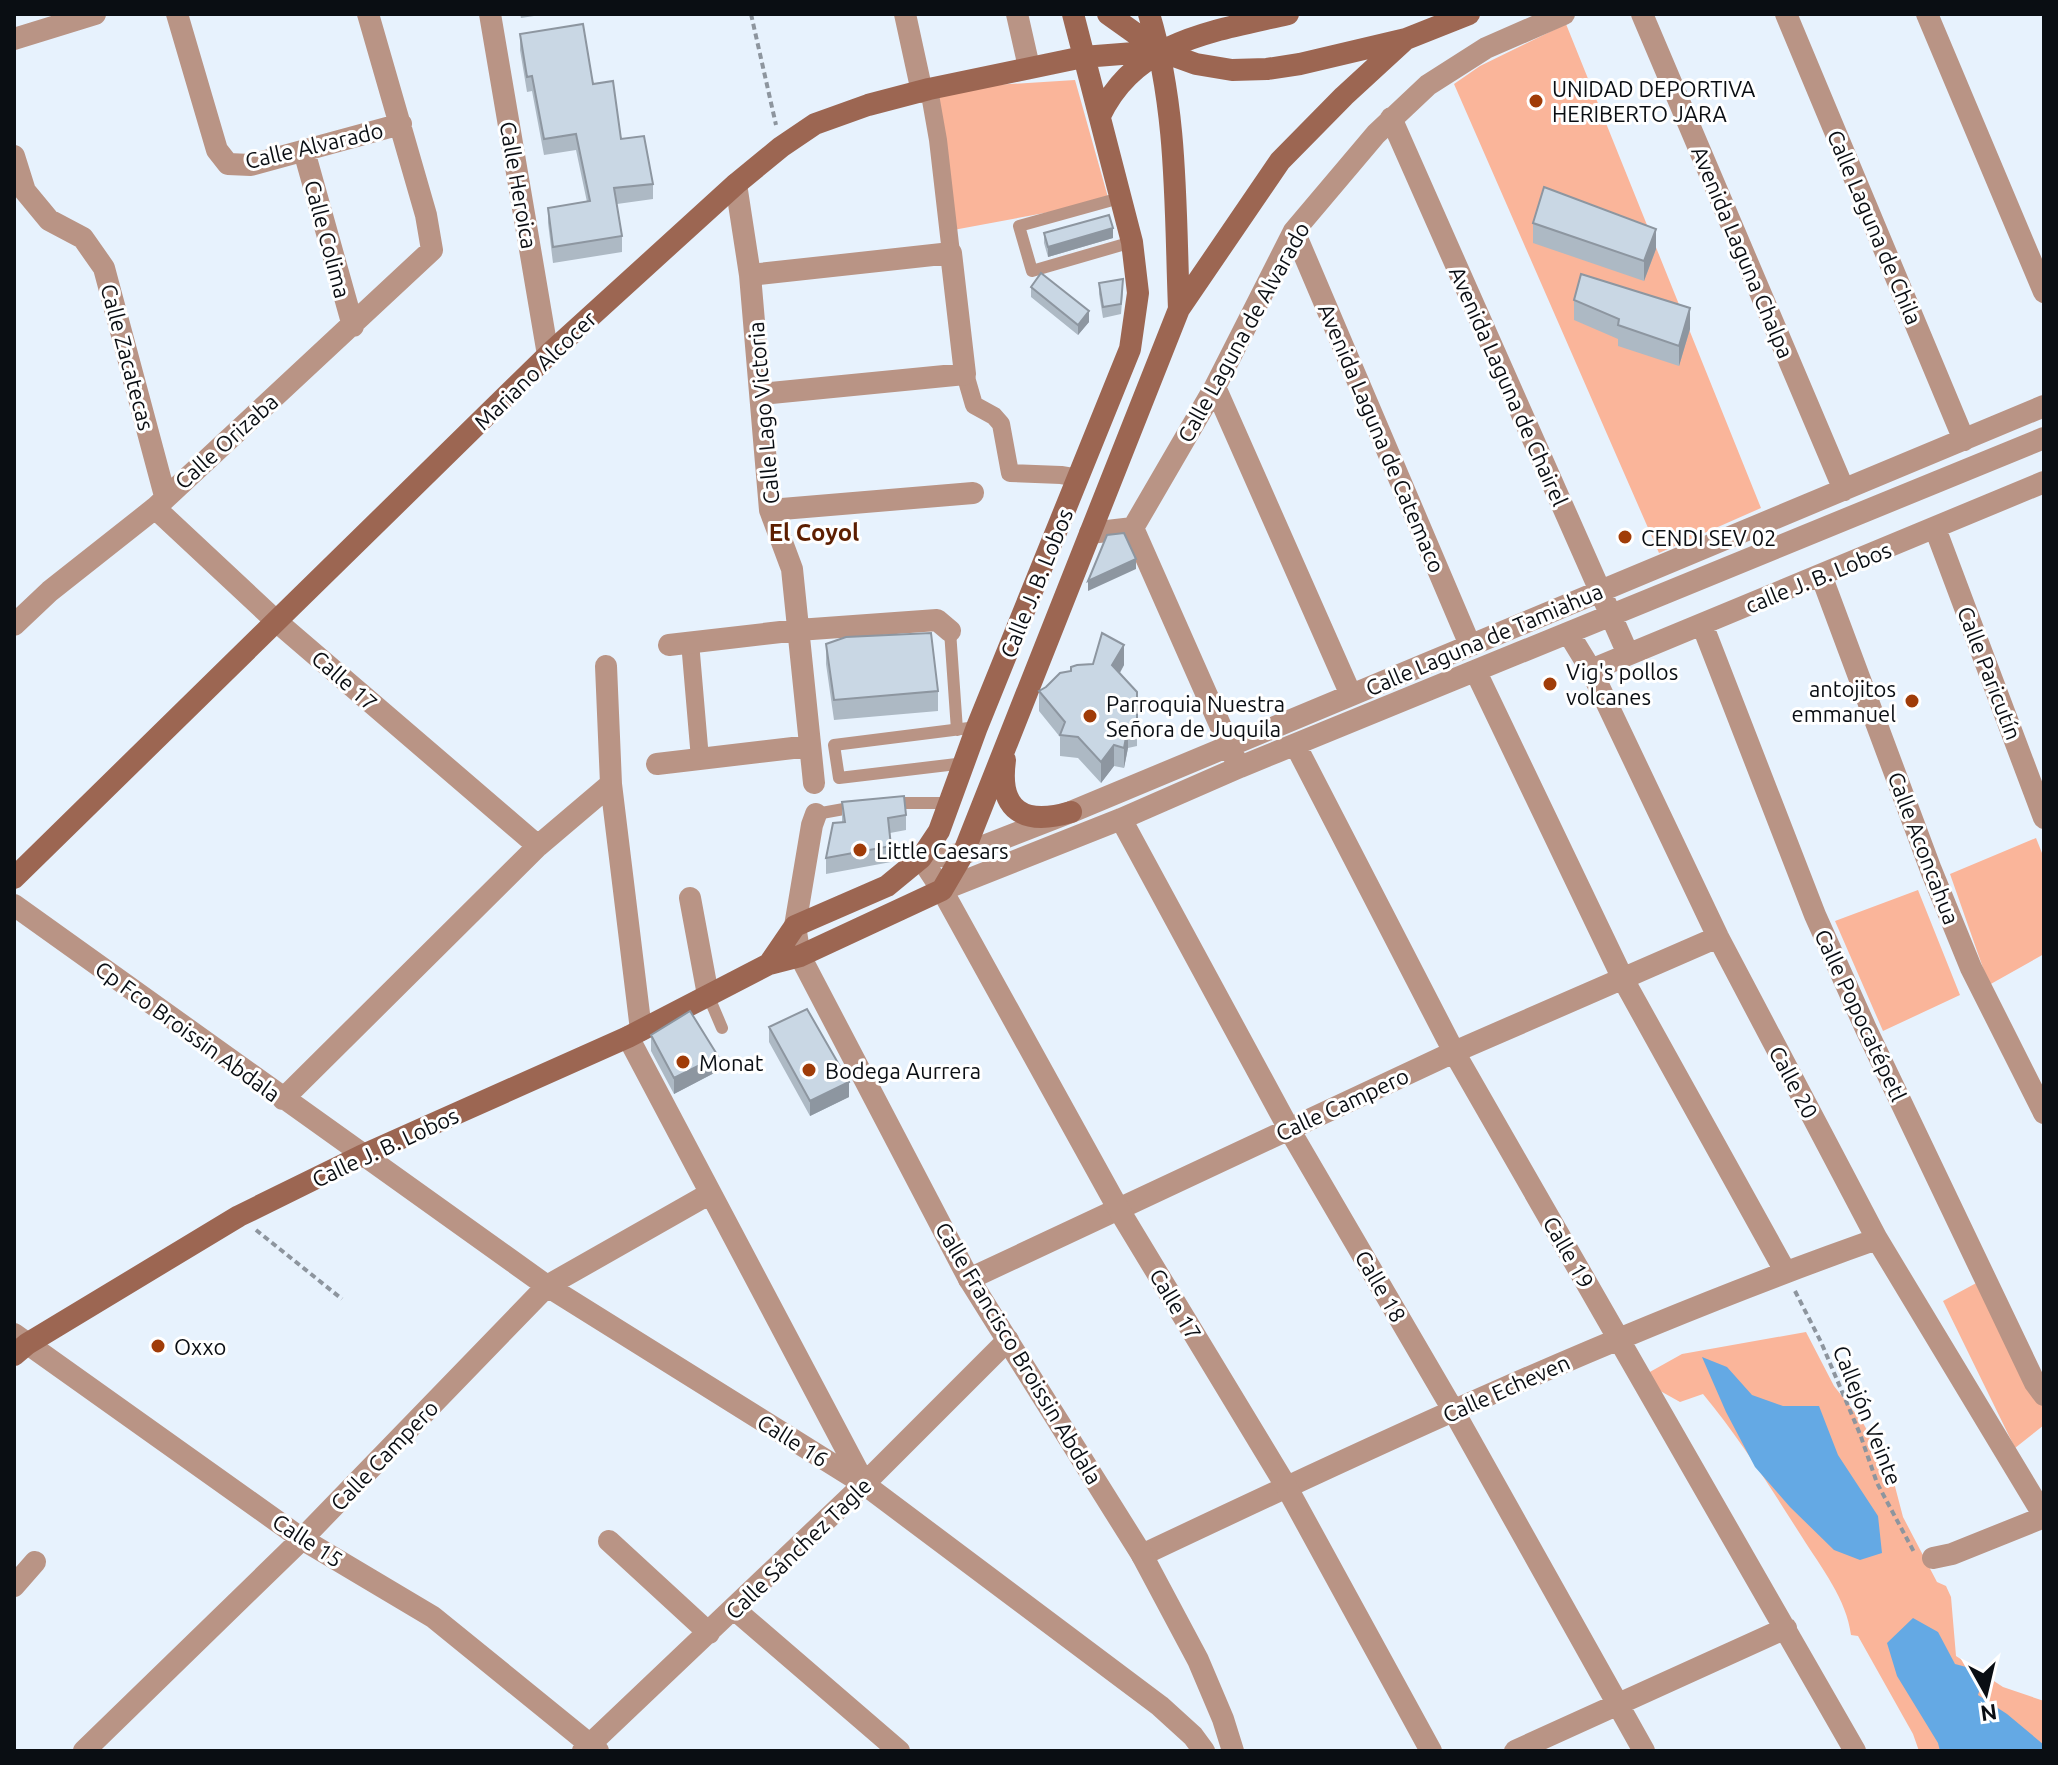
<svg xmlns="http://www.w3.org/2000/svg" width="2058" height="1765" viewBox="0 0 2058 1765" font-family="Ubuntu,sans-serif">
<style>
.green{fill:#fab59a}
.water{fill:#64a9e4}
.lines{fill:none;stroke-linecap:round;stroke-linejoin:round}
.path{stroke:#8d959e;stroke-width:4;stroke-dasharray:6 4;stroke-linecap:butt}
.service{stroke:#b99485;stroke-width:12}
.pedestrian{stroke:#b99485;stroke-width:18}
.minor{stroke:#b99485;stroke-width:22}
.tertiary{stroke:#b99485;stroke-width:22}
.secondary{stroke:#9c6652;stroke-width:22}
.wall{fill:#adb9c4}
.shaded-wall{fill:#8d96a0}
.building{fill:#c9d7e4;stroke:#8d96a0;stroke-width:2}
.poi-dot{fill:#a03c08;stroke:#fff;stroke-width:3}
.labels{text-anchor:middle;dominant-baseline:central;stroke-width:6;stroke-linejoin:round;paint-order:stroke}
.poi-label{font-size:22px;fill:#0a0e13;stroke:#fff;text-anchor:start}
.street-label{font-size:22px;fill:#0a0e13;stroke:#fff}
.neighbourhood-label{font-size:24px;font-weight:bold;fill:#5d1e00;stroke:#fff}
</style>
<rect width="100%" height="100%" fill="#e7f2fd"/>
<!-- green -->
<path class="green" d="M 1566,24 L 1761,508 L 1659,553 L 1454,84 L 1480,66 Z
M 1075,80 L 1109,201 L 948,231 L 929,89 Z
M 2036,838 L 2044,858 L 2044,954 L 1989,985 L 1950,874 Z
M 1918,890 L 1960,995 L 1883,1031 L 1835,921 Z
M 1980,1281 L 2044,1401 L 2044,1425 L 2015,1448 L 1943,1301 Z
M 1806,1332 L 1834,1386 L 1863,1423 L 1892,1475 L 1903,1517 L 1937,1582 L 1946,1586 L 1951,1597 L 1956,1656 L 2003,1687 L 2044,1701 L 2044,1751 L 1919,1751 L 1913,1734 L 1858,1636 L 1851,1635 C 1847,1600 1821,1567 1802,1537 C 1770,1487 1741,1440 1703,1394 L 1680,1402 L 1655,1388 L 1648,1373 L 1682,1354 Z"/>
<!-- water -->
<path class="water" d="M 1702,1357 L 1727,1367 L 1752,1395 L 1783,1406 L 1819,1406 L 1838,1455 L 1878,1516 L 1882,1553 L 1860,1560 L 1834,1550 L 1790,1507 L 1755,1467 L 1726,1412 Z
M 1913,1618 L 1938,1632 L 1955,1664 L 1985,1672 L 1978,1695 L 2007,1714 L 2044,1745 L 2044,1751 L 1940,1751 L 1938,1743 L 1897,1676 L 1887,1643 Z"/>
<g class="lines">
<!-- path -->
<path class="path" d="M 751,14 L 776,125
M 256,1230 L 342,1299
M 1795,1291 L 1821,1342 L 1860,1434 L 1877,1483 L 1914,1552"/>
<!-- service -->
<path class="service" d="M 1109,201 L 1019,226 L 1032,271 L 1132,242
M 950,631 L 957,730
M 965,763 L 839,778 L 834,745 L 977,727
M 889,803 L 950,803
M 816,814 L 855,807
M 708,995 L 722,1028"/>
<!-- pedestrian -->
<path class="pedestrian" d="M 929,89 L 938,140 L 951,253
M 965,374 L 974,405 L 994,416 L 1001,424 L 1010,473 L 1061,475 L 1079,478
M 690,642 L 700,759"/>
<!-- minor -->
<path class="minor" d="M 177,14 L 217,150 L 228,164 L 251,165 L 401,124
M 490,14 L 548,355
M 905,14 L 922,92
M 1017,14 L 1029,67
M 1642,14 L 1844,490
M 1786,14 L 1964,440
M 1927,14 L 2044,292
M 14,39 L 95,14
M 1391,118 L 1628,654
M 304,151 L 353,326
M 14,156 L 25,191 L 49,220 L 83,238 L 104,268 L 165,496
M 736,184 L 750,275 L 770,510 L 792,569 L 814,783
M 1294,231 L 1470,645
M 750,275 L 951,253 L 965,374 L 761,394
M 1215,387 L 1351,695
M 155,508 L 276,621 L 538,846
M 770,510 L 973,493
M 1133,528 L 1215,387 L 1294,231 L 1376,134 L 1428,85 L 1486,48 L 1564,14
M 1133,528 L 1236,761
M 1935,528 L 2044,818
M 1090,533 L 1133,528
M 1821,575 L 1931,870 L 1971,968 L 2044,1113
M 1702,624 L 1815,915 L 1866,1029 L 2035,1383 L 2044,1395
M 14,625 L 50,591 L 155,508 L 432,250 L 426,215 L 368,14
M 1569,634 L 1591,670 L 1718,937 L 1877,1239 L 2044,1516
M 669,645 L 798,630 L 937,620 L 950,631
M 606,666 L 611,784 L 641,1030
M 1591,670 L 2044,482
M 1476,672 L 1623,979 L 1785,1271
M 1296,746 L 1454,1052 L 1855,1751
M 657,764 L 810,746
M 1121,819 L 1289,1129 L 1453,1410 L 1644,1751
M 921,858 L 963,854 L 1071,812 L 2044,406
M 942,890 L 1121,819 L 1240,767 L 2044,438
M 690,898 L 708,995
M 14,905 L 547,1286 L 864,1484 L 1160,1706 L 1193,1736 L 1204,1751
M 800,956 L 795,926 L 812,825 L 816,814
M 628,1037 L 864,1483
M 283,1099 L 538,846 L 611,784
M 969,1279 L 1454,1052 L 1718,937
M 14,1334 L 302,1539 L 433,1617 L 598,1751
M 609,1541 L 709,1633
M 1142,1555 C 1383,1441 1625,1328 1877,1239
M 1933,1558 L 1952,1554 L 2044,1517
M 14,1586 L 35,1562
M 734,1609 L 899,1751
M 84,1751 L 302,1539 L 547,1286 L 709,1194
M 583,1751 L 864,1484 L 1008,1340
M 1515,1751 L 1786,1628"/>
<!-- tertiary -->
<path class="tertiary" d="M 921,858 L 942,890 L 1119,1210 L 1286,1486 L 1431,1751
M 800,956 L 969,1279 L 1142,1555 L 1198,1660 L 1223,1719 L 1233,1751"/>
<!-- secondary -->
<path class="secondary" d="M 1108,14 L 1160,51 L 1196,64 L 1232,70 L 1267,69 L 1300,64 L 1406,39 L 1469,14
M 1149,14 C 1178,110 1175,210 1179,309
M 1100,116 C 1135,40 1215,31 1288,14
M 1005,760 C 998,811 1024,826 1071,812
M 14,878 L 548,355 L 736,184 L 781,147 L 815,124 L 868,105 L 929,89 L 1083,57 L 1160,51
M 769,964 L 795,926 L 887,886 L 921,858 L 939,831 L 977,727 L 1130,349 L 1138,293 L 1132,242 L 1073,14
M 14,1355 L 27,1344 L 239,1216 L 361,1156 L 628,1037 L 769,964 L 800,956 L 942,890 L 963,854 L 1179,309 L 1280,161 L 1344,96 L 1406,39"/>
</g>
<!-- wall -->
<path class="wall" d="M 520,14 L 547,14 L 521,18 Z
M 520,34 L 593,84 L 621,139 L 653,184 L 653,199 L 617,204 L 622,236 L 622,252 L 553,263 L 548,223 L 548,208 L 587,202 L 576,150 L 544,155 L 532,91 L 527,92 L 520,50 Z
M 1533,223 L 1656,249 L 1644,281 L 1533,243 Z
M 1044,233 L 1113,238 L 1048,257 L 1044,243 Z
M 1099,283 L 1123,289 L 1121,314 L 1103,318 L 1099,294 Z
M 1031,287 L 1089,322 L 1078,335 L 1031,297 Z
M 1574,300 L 1690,329 L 1679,366 L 1618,346 L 1618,339 L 1574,320 Z
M 826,644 L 938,691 L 938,711 L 834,720 L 826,664 Z
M 1124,665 L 1120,673 L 1137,692 L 1137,746 L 1128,748 L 1124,768 L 1114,766 L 1101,783 L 1078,758 L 1060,756 L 1060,737 L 1039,711 L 1039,691 L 1071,671 Z
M 842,802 L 906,815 L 906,830 L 890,833 L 891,862 L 826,874 L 826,858 L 842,822 Z
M 769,1027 L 849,1097 L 810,1116 L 769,1042 Z
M 651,1035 L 718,1071 L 674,1094 L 651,1051 Z"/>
<!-- shaded-wall -->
<path class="shaded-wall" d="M 1113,228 L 1113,238 L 1048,257 L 1048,247 Z
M 1656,229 L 1656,249 L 1644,281 L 1644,261 Z
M 1690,308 L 1690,329 L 1679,366 L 1679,346 Z
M 1089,311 L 1089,322 L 1078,335 L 1078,325 Z
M 1136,559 L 1136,569 L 1088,591 L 1088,581 Z
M 1124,645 L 1124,665 L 1112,686 L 1112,665 Z
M 1128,727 L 1128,748 L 1124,768 L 1124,748 Z
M 1114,745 L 1114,766 L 1101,783 L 1101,762 Z
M 718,1056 L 718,1071 L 674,1094 L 674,1078 Z
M 849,1082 L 849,1097 L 810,1116 L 810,1101 Z"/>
<!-- building -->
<path class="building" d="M 583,24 L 593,84 L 613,81 L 621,139 L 644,136 L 653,184 L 614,188 L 622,236 L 553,247 L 548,208 L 590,201 L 576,134 L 544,139 L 532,76 L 527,77 L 520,34 Z
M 1544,187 L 1656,229 L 1644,261 L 1533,223 Z
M 1109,215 L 1113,228 L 1048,247 L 1044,233 Z
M 1041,273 L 1089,311 L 1078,325 L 1031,287 Z
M 1581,274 L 1690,308 L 1679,346 L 1618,325 L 1619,319 L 1574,300 Z
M 1123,279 L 1121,304 L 1103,307 L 1099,283 Z
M 1124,533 L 1136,559 L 1088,581 L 1107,535 Z
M 931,633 L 938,691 L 834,700 L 826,644 L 846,637 Z
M 1102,633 L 1124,645 L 1112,665 L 1137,692 L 1137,726 L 1128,727 L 1124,748 L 1114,745 L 1101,762 L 1078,737 L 1060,735 L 1065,722 L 1039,691 L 1046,687 L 1060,673 L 1071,671 L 1071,667 L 1077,665 L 1093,664 Z
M 904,796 L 906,815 L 888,818 L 891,846 L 826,858 L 833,823 L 845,822 L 842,802 Z
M 807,1009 L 849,1082 L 810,1101 L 769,1027 Z
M 690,1011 L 718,1056 L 674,1078 L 651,1035 Z"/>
<!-- markers -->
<g class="poi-dot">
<circle cx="1536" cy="101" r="8"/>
<circle cx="1625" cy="537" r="8"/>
<circle cx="1550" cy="684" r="8"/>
<circle cx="1912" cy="701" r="8"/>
<circle cx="1090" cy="716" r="8"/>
<circle cx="860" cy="850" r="8"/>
<circle cx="683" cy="1062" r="8"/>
<circle cx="809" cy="1070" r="8"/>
<circle cx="158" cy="1346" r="8"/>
</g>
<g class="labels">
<!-- poi labels -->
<g class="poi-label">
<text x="1552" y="88">UNIDAD DEPORTIVA<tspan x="1552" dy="25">HERIBERTO JARA</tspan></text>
<text x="1641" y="537">CENDI SEV 02</text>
<text x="1566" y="671">Vig's pollos<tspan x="1566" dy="25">volcanes</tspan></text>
<text x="1896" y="688" text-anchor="end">antojitos<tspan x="1896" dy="25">emmanuel</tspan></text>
<text x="1106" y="703">Parroquia Nuestra<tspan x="1106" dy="25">Señora de Juquila</tspan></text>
<text x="876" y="850">Little Caesars</text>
<text x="699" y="1062">Monat</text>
<text x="825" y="1070">Bodega Aurrera</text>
<text x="174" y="1346">Oxxo</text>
</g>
<!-- street labels -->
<g class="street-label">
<text transform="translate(314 145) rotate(-13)">Calle Alvarado</text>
<text transform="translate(519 185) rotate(80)">Calle Heroica</text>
<text transform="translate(1875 227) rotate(67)">Calle Laguna de Chila</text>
<text transform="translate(328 239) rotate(75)">Calle Colima</text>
<text transform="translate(1743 252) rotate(67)">Avenida Laguna Chalpa</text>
<text transform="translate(1243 332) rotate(-61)">Calle Laguna de Alvarado</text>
<text transform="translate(128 357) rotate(75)">Calle Zacatecas</text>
<text transform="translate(535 370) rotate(-44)">Mariano Alcocer</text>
<text transform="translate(1509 386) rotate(66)">Avenida Laguna de Chairel</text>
<text transform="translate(763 413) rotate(-95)">Calle Lago Victoria</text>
<text transform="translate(1382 438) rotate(67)">Avenida Laguna de Catemaco</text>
<text transform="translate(226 441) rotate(-42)">Calle Orizaba</text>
<text transform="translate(1818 577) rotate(-22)">calle J. B. Lobos</text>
<text transform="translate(1036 583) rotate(-68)">Calle J. B. Lobos</text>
<text transform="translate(1484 639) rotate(-23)">Calle Laguna de Tamiahua</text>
<text transform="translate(1990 673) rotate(69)">Calle Paricutín</text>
<text transform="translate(345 680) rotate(41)">Calle 17</text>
<text transform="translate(1924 848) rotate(69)">Calle Aconcahua</text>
<text transform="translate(1861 1015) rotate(65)">Calle Popocatépetl</text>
<text transform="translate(188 1031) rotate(36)">Cp Fco Broissin Abdala</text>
<text transform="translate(1794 1082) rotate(62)">Calle 20</text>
<text transform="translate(1342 1104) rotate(-25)">Calle Campero</text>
<text transform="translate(385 1147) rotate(-25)">Calle J. B. Lobos</text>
<text transform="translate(1569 1252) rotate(60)">Calle 19</text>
<text transform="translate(1381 1286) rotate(60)">Calle 18</text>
<text transform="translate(1176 1304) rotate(59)">Calle 17</text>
<text transform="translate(1019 1353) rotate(59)">Calle Francisco Broissin Abdala</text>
<text transform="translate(1506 1388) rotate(-24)">Calle Echeven</text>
<text transform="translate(1868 1415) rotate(68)">Callejón Veinte</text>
<text transform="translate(793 1440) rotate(32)">Calle 16</text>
<text transform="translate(384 1455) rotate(-46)">Calle Campero</text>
<text transform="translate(308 1540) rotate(33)">Calle 15</text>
<text transform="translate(798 1548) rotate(-44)">Calle Sánchez Tagle</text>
</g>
<!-- neighbourhood labels -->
<g class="neighbourhood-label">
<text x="814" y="532">El Coyol</text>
</g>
</g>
<!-- border -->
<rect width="2058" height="1765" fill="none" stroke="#0a0e13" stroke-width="32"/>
<!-- north arrow -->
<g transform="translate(1986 1693) rotate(172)" stroke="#ffffff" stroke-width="6" paint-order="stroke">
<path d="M0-6L14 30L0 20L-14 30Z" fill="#0a0e13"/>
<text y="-12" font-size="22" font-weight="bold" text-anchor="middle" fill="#0a0e13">N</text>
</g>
</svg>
